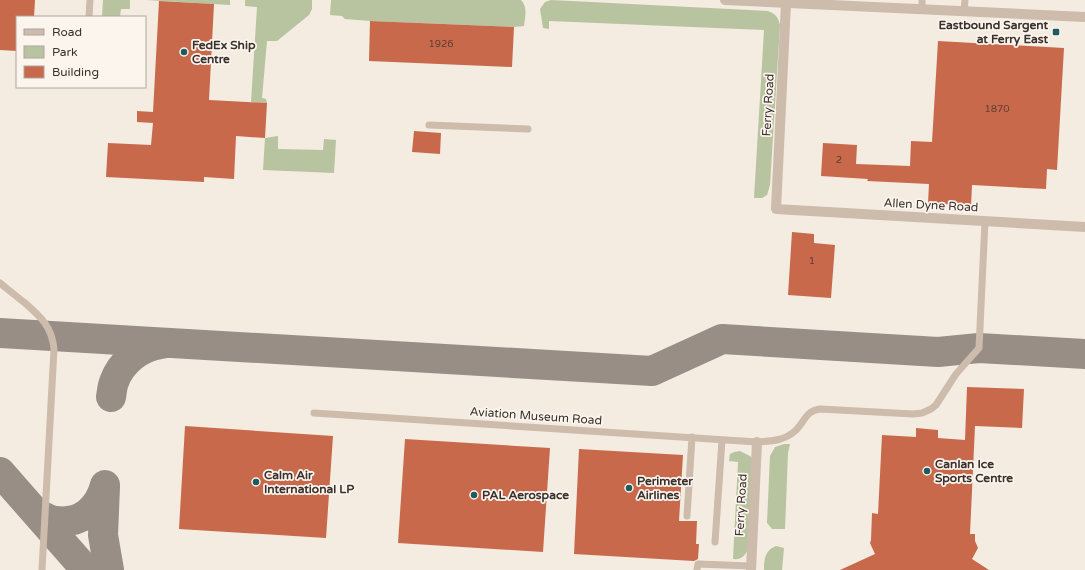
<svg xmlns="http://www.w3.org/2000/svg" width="1085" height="570" viewBox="0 0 1085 570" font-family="'Varela Round',sans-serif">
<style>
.green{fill:#b8c4a0}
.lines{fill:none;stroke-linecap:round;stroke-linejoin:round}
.taxiway{stroke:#988e86;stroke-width:30}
.building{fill:#c8694b}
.service{stroke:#cdbbac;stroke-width:7}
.minor{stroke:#cdbbac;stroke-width:10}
.tertiary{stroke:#cdbbac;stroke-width:10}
.poi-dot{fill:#1f5a5e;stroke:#fbf5ee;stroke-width:1.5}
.labels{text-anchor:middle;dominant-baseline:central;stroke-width:3.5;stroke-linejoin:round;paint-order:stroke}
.number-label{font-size:10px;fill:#5e3e33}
.poi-label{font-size:12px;font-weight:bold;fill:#3b302b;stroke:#fbf5ee;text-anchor:start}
.street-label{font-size:12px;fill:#3b302b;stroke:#fbf5ee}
</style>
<rect width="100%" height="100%" fill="#f4ebe1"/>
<!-- green -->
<path class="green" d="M 103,0 L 130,0 L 130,9 L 121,9 L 120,17 L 102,17 Z
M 146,0 L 230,0 L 230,5 Z
M 245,0 L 312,0 L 312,9 L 309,15 L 277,41 L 267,41 L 262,98 L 266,99 L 267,103 L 251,102 L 257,7 L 245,6 Z
M 331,0 L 521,0 C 528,7 525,17 524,26 L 514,27 L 370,21 L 345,19 L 342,16 L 330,15 Z
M 551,0 L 768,11 C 776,14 778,17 780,25 L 770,185 L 767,195 L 762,198 L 754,198 L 764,30 L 549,21 L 549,29 L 543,28 L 540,9 L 545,2 Z
M 278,136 L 278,149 L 323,150 L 324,139 L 336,140 L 334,173 L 263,170 L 265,138 Z
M 784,444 L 790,444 L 788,453 L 785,529 L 772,529 L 767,523 L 770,456 L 775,447 Z
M 740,451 L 750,456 L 753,460 L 748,549 C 745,556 741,560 733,559 L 738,462 L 729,461 L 730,454 L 734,452 Z
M 776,546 L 784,548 L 782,570 L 764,570 C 764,559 765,550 776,546 Z"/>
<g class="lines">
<!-- taxiway -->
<path class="taxiway" d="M 0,333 L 652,371 L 722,339 L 938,352 L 979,348 L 1085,354
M 111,397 C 112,392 112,387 114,382 C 121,362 140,347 161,344
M 0,472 L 86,570
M 105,487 L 103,535 L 109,570
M 36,513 C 43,516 49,520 56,521 C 81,524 99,509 105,485"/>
</g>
<!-- building -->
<path class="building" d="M 0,0 L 35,0 L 34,17 L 17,17 L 17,51 L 0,50 Z
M 159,1 L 214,4 L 209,100 L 267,103 L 265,138 L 236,136 L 234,179 L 204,177 L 204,182 L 106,177 L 108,143 L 151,145 L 153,123 L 137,122 L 137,111 L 153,112 Z
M 370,21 L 514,27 L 512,67 L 369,61 Z
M 938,41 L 1064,48 L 1057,170 L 1047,169 L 1046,189 L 972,185 L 971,206 L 928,203 L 929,184 L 867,181 L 868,179 L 821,176 L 823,143 L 857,145 L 856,164 L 910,166 L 911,141 L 932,142 Z
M 414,131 L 441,133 L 440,154 L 412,152 Z
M 792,232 L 814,234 L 814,243 L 835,245 L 831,298 L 788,295 Z
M 967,387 L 1024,389 L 1022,428 L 975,426 L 970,534 L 975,534 L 975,541 L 978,548 L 972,559 L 989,570 L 840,570 L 875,554 L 870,543 L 871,540 L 872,513 L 878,514 L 882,435 L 916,437 L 916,428 L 938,430 L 938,438 L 965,440 Z
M 185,426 L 333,436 L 326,538 L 179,529 Z
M 405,439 L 550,448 L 543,552 L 398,543 Z
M 579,449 L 683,455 L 679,521 L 697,521 L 696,544 L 699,544 L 698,559 L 694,561 L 574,554 Z"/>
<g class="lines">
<!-- service -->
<path class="service" d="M 922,10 L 922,0
M 964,12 L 965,0
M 89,17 L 90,0
M 429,125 L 528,129
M 0,283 C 8,290 16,296 25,303 C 41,317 52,327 54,349 L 42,570
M 314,413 L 757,442 C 771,441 784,441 795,431 C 805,422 805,411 820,409 L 913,414 L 922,413 L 931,409 L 936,405 L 956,374 L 979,348 L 985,221
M 687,516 L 692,437
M 715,542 L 722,440
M 697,570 L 698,564 L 751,566"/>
<!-- minor -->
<path class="minor" d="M 786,3 L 776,209 L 1085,227
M 751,570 L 757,442"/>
<!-- tertiary -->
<path class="tertiary" d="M 725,0 L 1085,17"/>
</g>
<!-- markers -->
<g class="poi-dot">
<rect x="1052" y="28" width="8" height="8" rx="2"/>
<circle cx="184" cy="52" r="4"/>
<circle cx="927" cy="471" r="4"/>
<circle cx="256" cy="482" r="4"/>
<circle cx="629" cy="488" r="4"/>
<circle cx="474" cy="495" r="4"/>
</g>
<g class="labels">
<!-- number labels -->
<g class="number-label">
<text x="441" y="44">1926</text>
<text x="997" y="109">1870</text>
<text x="839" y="160">2</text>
<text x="812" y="261">1</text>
</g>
<!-- poi labels -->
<g class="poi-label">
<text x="1048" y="25" text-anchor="end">Eastbound Sargent<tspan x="1048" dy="14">at Ferry East</tspan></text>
<text x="192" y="45">FedEx Ship<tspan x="192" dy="14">Centre</tspan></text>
<text x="935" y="464">Canlan Ice<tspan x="935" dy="14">Sports Centre</tspan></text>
<text x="264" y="475">Calm Air<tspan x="264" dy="14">International LP</tspan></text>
<text x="637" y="481">Perimeter<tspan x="637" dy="14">Airlines</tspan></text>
<text x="482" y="495">PAL Aerospace</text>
</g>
<!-- street labels -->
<g class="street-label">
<text transform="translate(768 105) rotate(-87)">Ferry Road</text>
<text transform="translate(931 205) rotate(3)">Allen Dyne Road</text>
<text transform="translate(536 416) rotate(4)">Aviation Museum Road</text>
<text transform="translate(741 505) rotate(-87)">Ferry Road</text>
</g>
</g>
<!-- legend -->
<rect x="16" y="16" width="130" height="72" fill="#fbf5ee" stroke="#aea6a0"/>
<rect x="24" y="29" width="20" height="6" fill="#cdbbac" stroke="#aea6a0"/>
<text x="52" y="36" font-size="12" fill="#3b302b">Road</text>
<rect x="24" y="46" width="20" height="12" fill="#b8c4a0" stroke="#aea6a0"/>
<text x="52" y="56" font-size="12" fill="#3b302b">Park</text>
<rect x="24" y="66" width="20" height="12" fill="#c8694b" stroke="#aea6a0"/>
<text x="52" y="76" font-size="12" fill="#3b302b">Building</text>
</svg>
